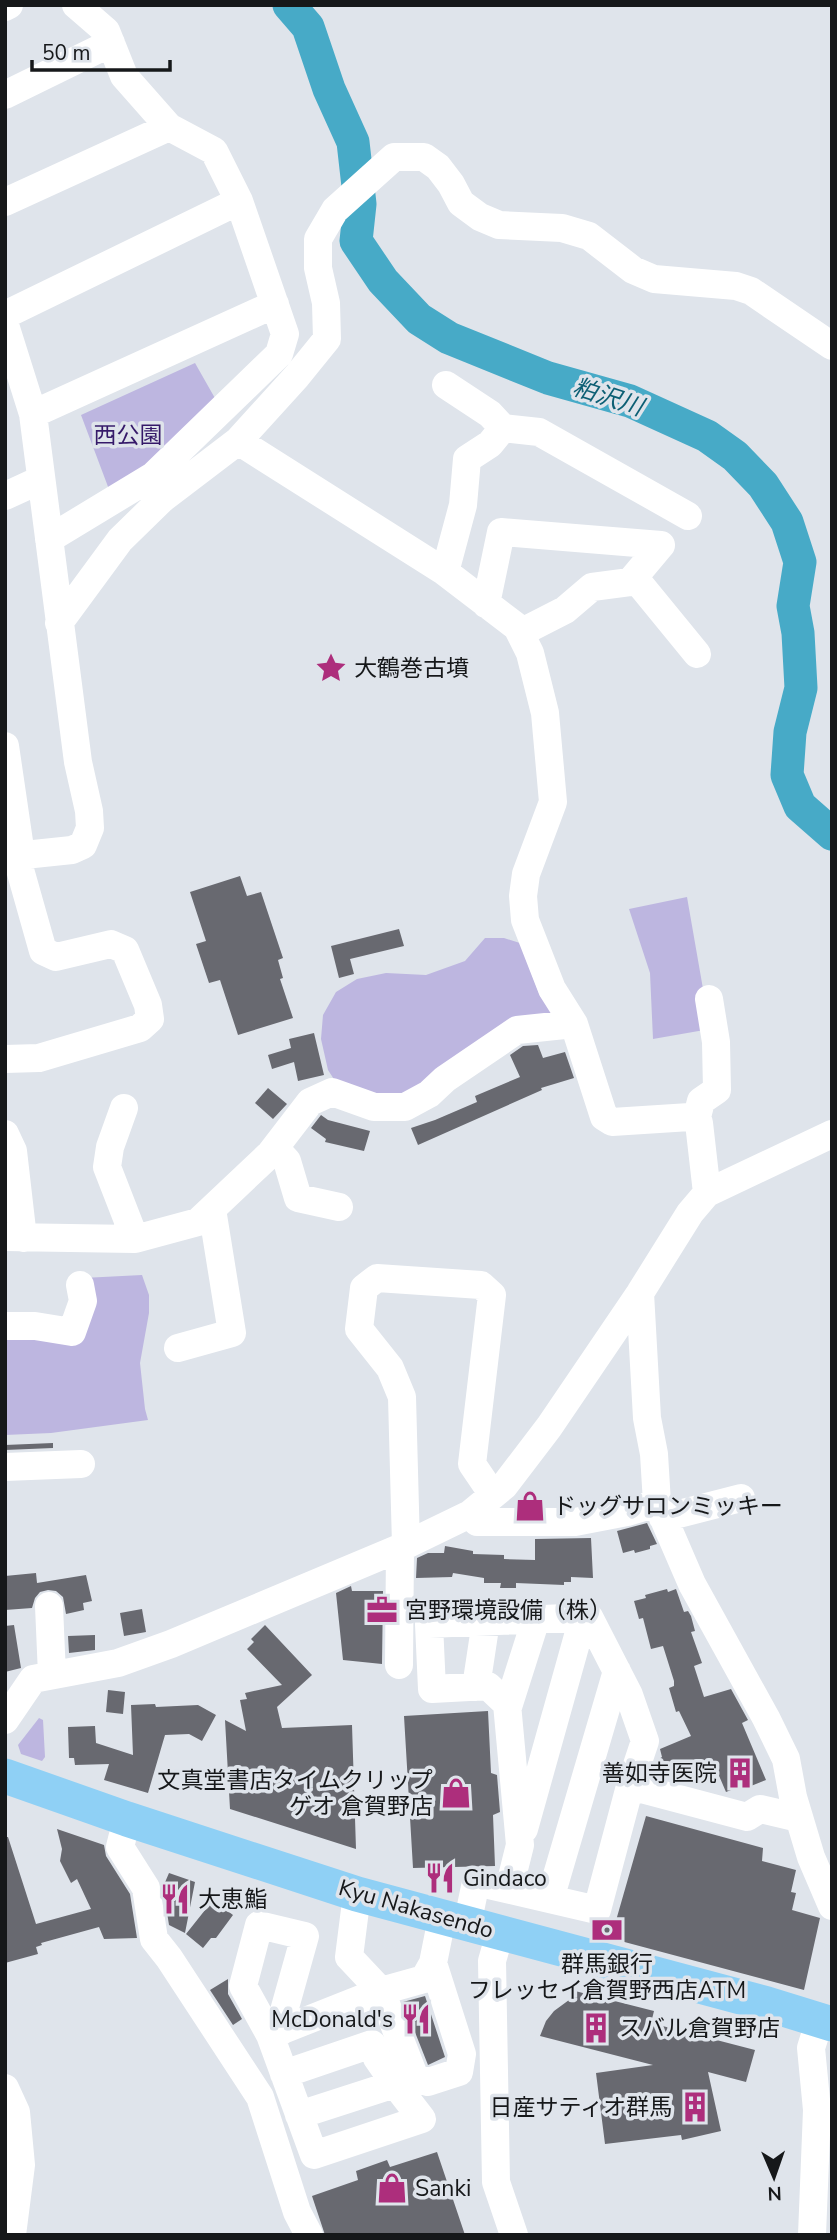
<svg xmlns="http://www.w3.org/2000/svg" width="837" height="2240" viewBox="0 0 837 2240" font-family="'Nunito Sans','Noto Sans JP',sans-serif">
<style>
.green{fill:#bdb6e0}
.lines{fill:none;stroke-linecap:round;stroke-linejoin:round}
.river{stroke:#47aac7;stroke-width:33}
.building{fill:#686970}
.minor{stroke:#fff;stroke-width:28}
.major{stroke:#8fd0f5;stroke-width:35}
.labels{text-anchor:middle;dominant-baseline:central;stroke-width:7;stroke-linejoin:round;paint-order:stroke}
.park-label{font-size:23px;fill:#351969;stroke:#dfe4eb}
.poi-label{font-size:23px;fill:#16181a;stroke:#dfe4eb;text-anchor:start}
.street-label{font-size:23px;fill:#16181a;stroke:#dfe4eb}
.water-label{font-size:24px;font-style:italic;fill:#0d5f74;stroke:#dfe4eb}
</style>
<rect width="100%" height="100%" fill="#dfe4eb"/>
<!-- green -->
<path class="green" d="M 195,363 L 216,400 L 147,472 L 110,492 L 81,415 Z
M 687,897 L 710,1029 L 653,1039 L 650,973 L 629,909 Z
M 485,938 L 504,938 L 520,943 L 540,996 L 558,1020 L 405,1099 L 339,1087 L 328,1070 L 321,1039 L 323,1015 L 336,992 L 357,979 L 386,973 L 426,975 L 465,961 Z
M 142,1275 L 149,1295 L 149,1313 L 140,1363 L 145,1409 L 148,1420 L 51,1433 L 5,1435 L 5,1332 L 68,1339 L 83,1278 Z
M 39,1718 L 43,1720 L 45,1757 L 42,1761 L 21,1754 L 18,1745 Z"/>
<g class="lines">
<!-- river -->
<path class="river" d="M 289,5 L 308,27 L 329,89 L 353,142 L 360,204 L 356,241 L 383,281 L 419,319 L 449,338 L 548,378 L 630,401 L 707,436 L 735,456 L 763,485 L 787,522 L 800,562 L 793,606 L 798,633 L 801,688 L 790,732 L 787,775 L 800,806 L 832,834"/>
</g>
<!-- building -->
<path class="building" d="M 240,876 L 247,896 L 261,892 L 283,958 L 278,960 L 283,978 L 280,979 L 293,1018 L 238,1035 L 220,980 L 209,983 L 196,944 L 206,941 L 190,892 Z
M 399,929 L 404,946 L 350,959 L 354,974 L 339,978 L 331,946 Z
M 314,1033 L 324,1075 L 298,1081 L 294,1062 L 272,1069 L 268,1055 L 291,1048 L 289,1039 Z
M 538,1045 L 543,1058 L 565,1052 L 574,1078 L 541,1088 L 542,1090 L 418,1145 L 411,1128 L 435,1120 L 477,1102 L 475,1096 L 520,1077 L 510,1055 L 523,1046 Z
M 268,1088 L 287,1104 L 273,1119 L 255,1103 Z
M 321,1115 L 328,1120 L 370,1131 L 364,1151 L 325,1142 L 326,1139 L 311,1128 Z
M 53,1443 L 53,1448 L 5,1450 L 5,1445 Z
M 647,1523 L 657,1544 L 650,1546 L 650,1549 L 635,1553 L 634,1550 L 623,1553 L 617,1531 Z
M 591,1538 L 593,1578 L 571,1577 L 571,1582 L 564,1582 L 564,1585 L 516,1583 L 516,1588 L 500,1588 L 501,1583 L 484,1583 L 484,1578 L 453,1573 L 452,1577 L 416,1578 L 417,1558 L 428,1553 L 444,1553 L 445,1546 L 473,1551 L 473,1554 L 504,1555 L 504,1559 L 535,1560 L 535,1539 Z
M 36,1573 L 37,1583 L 86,1575 L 92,1601 L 83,1603 L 84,1610 L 66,1614 L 63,1597 L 56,1591 L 48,1590 L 40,1592 L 35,1598 L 32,1608 L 5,1610 L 5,1576 Z
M 351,1586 L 352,1591 L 383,1591 L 382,1664 L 343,1660 L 336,1593 Z
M 667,1589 L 668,1592 L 676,1589 L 684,1612 L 688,1611 L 691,1616 L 695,1631 L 691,1632 L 702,1663 L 694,1666 L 704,1697 L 731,1689 L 748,1720 L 742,1723 L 766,1780 L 751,1786 L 749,1783 L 726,1792 L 714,1764 L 674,1781 L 671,1776 L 666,1776 L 659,1759 L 662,1757 L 660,1749 L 691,1736 L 679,1711 L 676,1712 L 669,1688 L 674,1686 L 674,1681 L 663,1646 L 651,1649 L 643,1618 L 639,1619 L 634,1601 L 646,1598 L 645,1595 Z
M 142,1609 L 146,1632 L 124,1636 L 120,1613 Z
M 14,1625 L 21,1668 L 5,1672 L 5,1626 Z
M 265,1625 L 312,1675 L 277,1707 L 282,1728 L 352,1725 L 356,1849 L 230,1809 L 225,1720 L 246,1731 L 240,1700 L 247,1699 L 245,1693 L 282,1685 L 247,1649 L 254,1642 L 251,1639 Z
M 95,1635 L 95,1650 L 69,1653 L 68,1636 Z
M 108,1690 L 125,1692 L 123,1714 L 106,1712 Z
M 155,1704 L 156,1707 L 198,1705 L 216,1715 L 202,1741 L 189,1734 L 165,1735 L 148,1793 L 104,1780 L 109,1764 L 75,1765 L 74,1758 L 69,1758 L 68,1727 L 95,1726 L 96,1743 L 133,1755 L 131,1705 Z
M 488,1711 L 491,1773 L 497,1775 L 500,1812 L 493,1815 L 495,1866 L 413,1868 L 404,1716 Z
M 646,1816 L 763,1848 L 762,1861 L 796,1870 L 791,1892 L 796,1893 L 792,1910 L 820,1918 L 804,1990 L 602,1936 L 605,1924 L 608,1922 L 615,1924 Z
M 57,1829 L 104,1845 L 106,1856 L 130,1894 L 137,1938 L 104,1939 L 99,1927 L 41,1943 L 42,1945 L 36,1947 L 38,1954 L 5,1963 L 5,1837 L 8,1837 L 36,1924 L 91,1909 L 77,1879 L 71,1883 L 60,1861 L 62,1849 Z
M 169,1873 L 195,1882 L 185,1933 L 169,1925 L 163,1887 Z
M 213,1900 L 233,1915 L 216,1938 L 211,1938 L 203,1948 L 186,1934 Z
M 228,1979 L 228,1994 L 242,2019 L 233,2025 L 210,1990 Z
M 575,1991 L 654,2011 L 651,2023 L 755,2050 L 746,2082 L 708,2072 L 721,2131 L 682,2140 L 681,2135 L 605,2144 L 596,2073 L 653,2065 L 540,2036 L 546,2021 L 554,2011 L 569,2000 Z
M 425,1996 L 445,2057 L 428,2065 L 403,2002 Z
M 437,2152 L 465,2235 L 325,2235 L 312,2196 L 358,2180 L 356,2171 L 387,2160 L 390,2167 Z"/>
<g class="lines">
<!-- minor -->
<path class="minor" d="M 5,7 L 9,5
M 5,95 L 111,43
M 5,202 L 169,127
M 5,315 L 239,201
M 5,325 L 33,414 L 78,762 L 89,811 L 90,828 L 83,845 L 72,850 L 5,857
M 446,385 L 490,414 L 503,428 L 539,432 L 688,516
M 33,414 L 275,304
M 238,441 L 297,376 L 327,339 L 326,303 L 318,268 L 318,239 L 335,210 L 394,157 L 424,157 L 438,167 L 451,184 L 461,203 L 480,217 L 499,225 L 562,228 L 589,236 L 633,270 L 654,279 L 736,286 L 751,291 L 832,346
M 5,496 L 40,480
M 49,539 L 153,476 L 279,354 L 285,334 L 239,201 L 214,151 L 169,127 L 124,76 L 106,31 L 76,5
M 445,572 L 463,505 L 467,459 L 490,444 L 503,428
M 634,577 L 697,654
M 486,604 L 501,532 L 661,545
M 59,623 L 120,540 L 162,499 L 238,441 L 445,572 L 517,627 L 530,653 L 545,713 L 553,802 L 526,874 L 523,896 L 525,920 L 552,989 L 574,1024 L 604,1117 L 612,1122 L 690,1117 L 699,1123 L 707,1193
M 520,633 L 565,610 L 592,587 L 630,582 L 661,545
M 5,746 L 21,855 L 19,866 L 43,951 L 56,957 L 111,944 L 125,950 L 148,1005 L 150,1019 L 140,1028 L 39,1058 L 5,1059
M 124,1108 L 110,1147 L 107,1167 L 135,1239
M 696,1121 L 701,1101 L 717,1090 L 716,1042 L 709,999
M 5,1134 L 13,1151 L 23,1238
M 275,1148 L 287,1161 L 298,1198 L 339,1207
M 5,1237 L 135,1239 L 198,1222 L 270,1154 L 310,1102 L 332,1092 L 374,1107 L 405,1107 L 429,1094 L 445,1079 L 517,1030 L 574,1024
M 640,1293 L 647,1418 L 654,1454 L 657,1503 L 692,1584 L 766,1718 L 786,1759 L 793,1797 L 811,1857 L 832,1906
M 5,1326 L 35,1326 L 72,1332 L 83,1301 L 80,1285
M 178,1348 L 232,1333 L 212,1209
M 5,1467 L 81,1464
M 470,1514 L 477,1522 L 575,1522 L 627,1512 L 657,1503
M 663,1518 L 741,1498
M 406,1545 L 402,1397 L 390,1368 L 359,1329 L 364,1288 L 377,1278 L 481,1285 L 492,1295 L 472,1464 L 493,1495
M 49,1606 L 52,1675
M 399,1665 L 400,1548
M 476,1687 L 486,1621
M 508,1707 L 536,1619
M 5,1720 L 33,1679 L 118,1663 L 171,1644 L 400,1548 L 470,1514 L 504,1486 L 549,1427 L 640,1293 L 690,1213 L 707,1193 L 832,1134
M 127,1819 L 120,1847 L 146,1888 L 154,1939 L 169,1958 L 260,2097 L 297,2212 L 309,2235
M 524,1829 L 583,1618
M 509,1889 L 520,1845 L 507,1704 L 488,1686 L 432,1689 L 429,1624 L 589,1617 L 629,1695 L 645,1741 L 630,1786
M 357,1894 L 349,1957 L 381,1991 L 415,2078 L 428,2082 L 459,2072 L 462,2054 L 433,1963 L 442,1918
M 550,1899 L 617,1671
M 467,1925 L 476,1882 L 597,1910 L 630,1786 L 747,1817 L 760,1809 L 799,1818
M 500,1933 L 492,1961 L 496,2182 L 514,2235
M 270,2035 L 243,1986 L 259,1925 L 305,1936 L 284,2011 L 283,2030
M 284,2074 L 372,2044 L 377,2058 L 395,2084
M 5,2088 L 16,2112 L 21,2165 L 12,2235
M 299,2115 L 395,2084 L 422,2119 L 314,2155 L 270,2035 L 381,1991 L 424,1979 L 433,1963
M 812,2235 L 817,2110 L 811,2048 L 820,2019"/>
<!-- major -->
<path class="major" d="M 5,1776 L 127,1819 L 357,1894 L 767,2004 L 832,2024"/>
</g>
<!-- icons -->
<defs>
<g id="sight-bare" transform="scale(2.415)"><path d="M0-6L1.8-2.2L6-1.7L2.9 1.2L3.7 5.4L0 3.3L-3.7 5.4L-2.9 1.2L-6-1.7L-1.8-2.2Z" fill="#ad2e7c" stroke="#dfe4eb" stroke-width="2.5" paint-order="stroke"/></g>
<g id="shop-bare" transform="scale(2.415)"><path d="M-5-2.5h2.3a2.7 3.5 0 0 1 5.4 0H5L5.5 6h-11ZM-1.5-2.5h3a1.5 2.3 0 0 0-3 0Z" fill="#ad2e7c" stroke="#dfe4eb" stroke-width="2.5" paint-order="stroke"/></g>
<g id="office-bare" transform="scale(2.415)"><path d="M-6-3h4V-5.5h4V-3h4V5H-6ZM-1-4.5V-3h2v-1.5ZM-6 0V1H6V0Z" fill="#ad2e7c" stroke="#dfe4eb" stroke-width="2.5" paint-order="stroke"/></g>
<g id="building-bare" transform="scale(2.415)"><path d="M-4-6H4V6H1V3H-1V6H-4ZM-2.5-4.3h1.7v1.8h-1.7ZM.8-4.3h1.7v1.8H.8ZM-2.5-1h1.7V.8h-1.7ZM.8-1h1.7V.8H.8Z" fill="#ad2e7c" stroke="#dfe4eb" stroke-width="2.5" paint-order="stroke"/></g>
<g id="restaurant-bare" transform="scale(2.415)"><path d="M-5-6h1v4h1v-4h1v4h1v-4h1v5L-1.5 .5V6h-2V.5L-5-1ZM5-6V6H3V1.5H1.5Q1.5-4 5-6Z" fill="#ad2e7c" stroke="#dfe4eb" stroke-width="2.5" paint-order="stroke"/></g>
<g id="bank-bare" transform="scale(2.415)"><path d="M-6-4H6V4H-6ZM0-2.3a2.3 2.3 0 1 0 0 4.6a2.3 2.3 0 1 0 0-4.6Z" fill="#ad2e7c" stroke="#dfe4eb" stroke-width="2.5" paint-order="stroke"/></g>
</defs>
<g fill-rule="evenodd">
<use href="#sight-bare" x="331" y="668"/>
<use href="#shop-bare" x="530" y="1506"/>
<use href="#office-bare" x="382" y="1610"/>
<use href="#building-bare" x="740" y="1773"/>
<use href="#shop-bare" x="456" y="1793"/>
<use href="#restaurant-bare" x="440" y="1878"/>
<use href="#restaurant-bare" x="175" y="1899"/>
<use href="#bank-bare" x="607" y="1930"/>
<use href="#restaurant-bare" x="416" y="2019"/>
<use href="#building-bare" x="596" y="2028"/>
<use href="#building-bare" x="695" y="2107"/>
<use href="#shop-bare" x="392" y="2188"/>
</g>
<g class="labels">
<!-- park labels -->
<g class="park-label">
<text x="128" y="435">西公園</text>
</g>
<!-- poi labels -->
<g class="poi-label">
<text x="354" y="668">大鶴巻古墳</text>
<text x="553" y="1506">ドッグサロンミッキー</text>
<text x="405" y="1610">宮野環境設備（株）</text>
<text x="717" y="1773" text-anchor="end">善如寺医院</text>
<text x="433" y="1780" text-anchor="end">文真堂書店タイムクリップ<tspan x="433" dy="26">ゲオ 倉賀野店</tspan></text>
<text x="463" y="1878">Gindaco</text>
<text x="198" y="1899">大恵鮨</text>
<text x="607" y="1964" text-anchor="middle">群馬銀行<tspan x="607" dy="26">フレッセイ倉賀野西店ATM</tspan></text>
<text x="393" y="2019" text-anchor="end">McDonald's</text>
<text x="619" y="2028">スバル倉賀野店</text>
<text x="672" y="2107" text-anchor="end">日産サティオ群馬</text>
<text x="415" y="2188">Sanki</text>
</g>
<!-- street labels -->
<g class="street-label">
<text transform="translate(416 1909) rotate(16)">Kyu Nakasendo</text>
</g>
<!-- water labels -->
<g class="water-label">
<text transform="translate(608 397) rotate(18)">粕沢川</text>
</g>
</g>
<!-- border -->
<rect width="837" height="2240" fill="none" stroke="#16181a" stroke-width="14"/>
<!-- north arrow -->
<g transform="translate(774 2177) rotate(178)" stroke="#dfe4eb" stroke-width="5" paint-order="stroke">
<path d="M0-5L12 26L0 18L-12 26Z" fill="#16181a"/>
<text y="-10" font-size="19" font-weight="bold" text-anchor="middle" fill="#16181a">N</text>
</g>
<!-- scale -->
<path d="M32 60v10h138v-10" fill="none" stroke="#16181a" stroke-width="3.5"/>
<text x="42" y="60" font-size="21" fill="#16181a" stroke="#dfe4eb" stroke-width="5" paint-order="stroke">50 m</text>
</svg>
